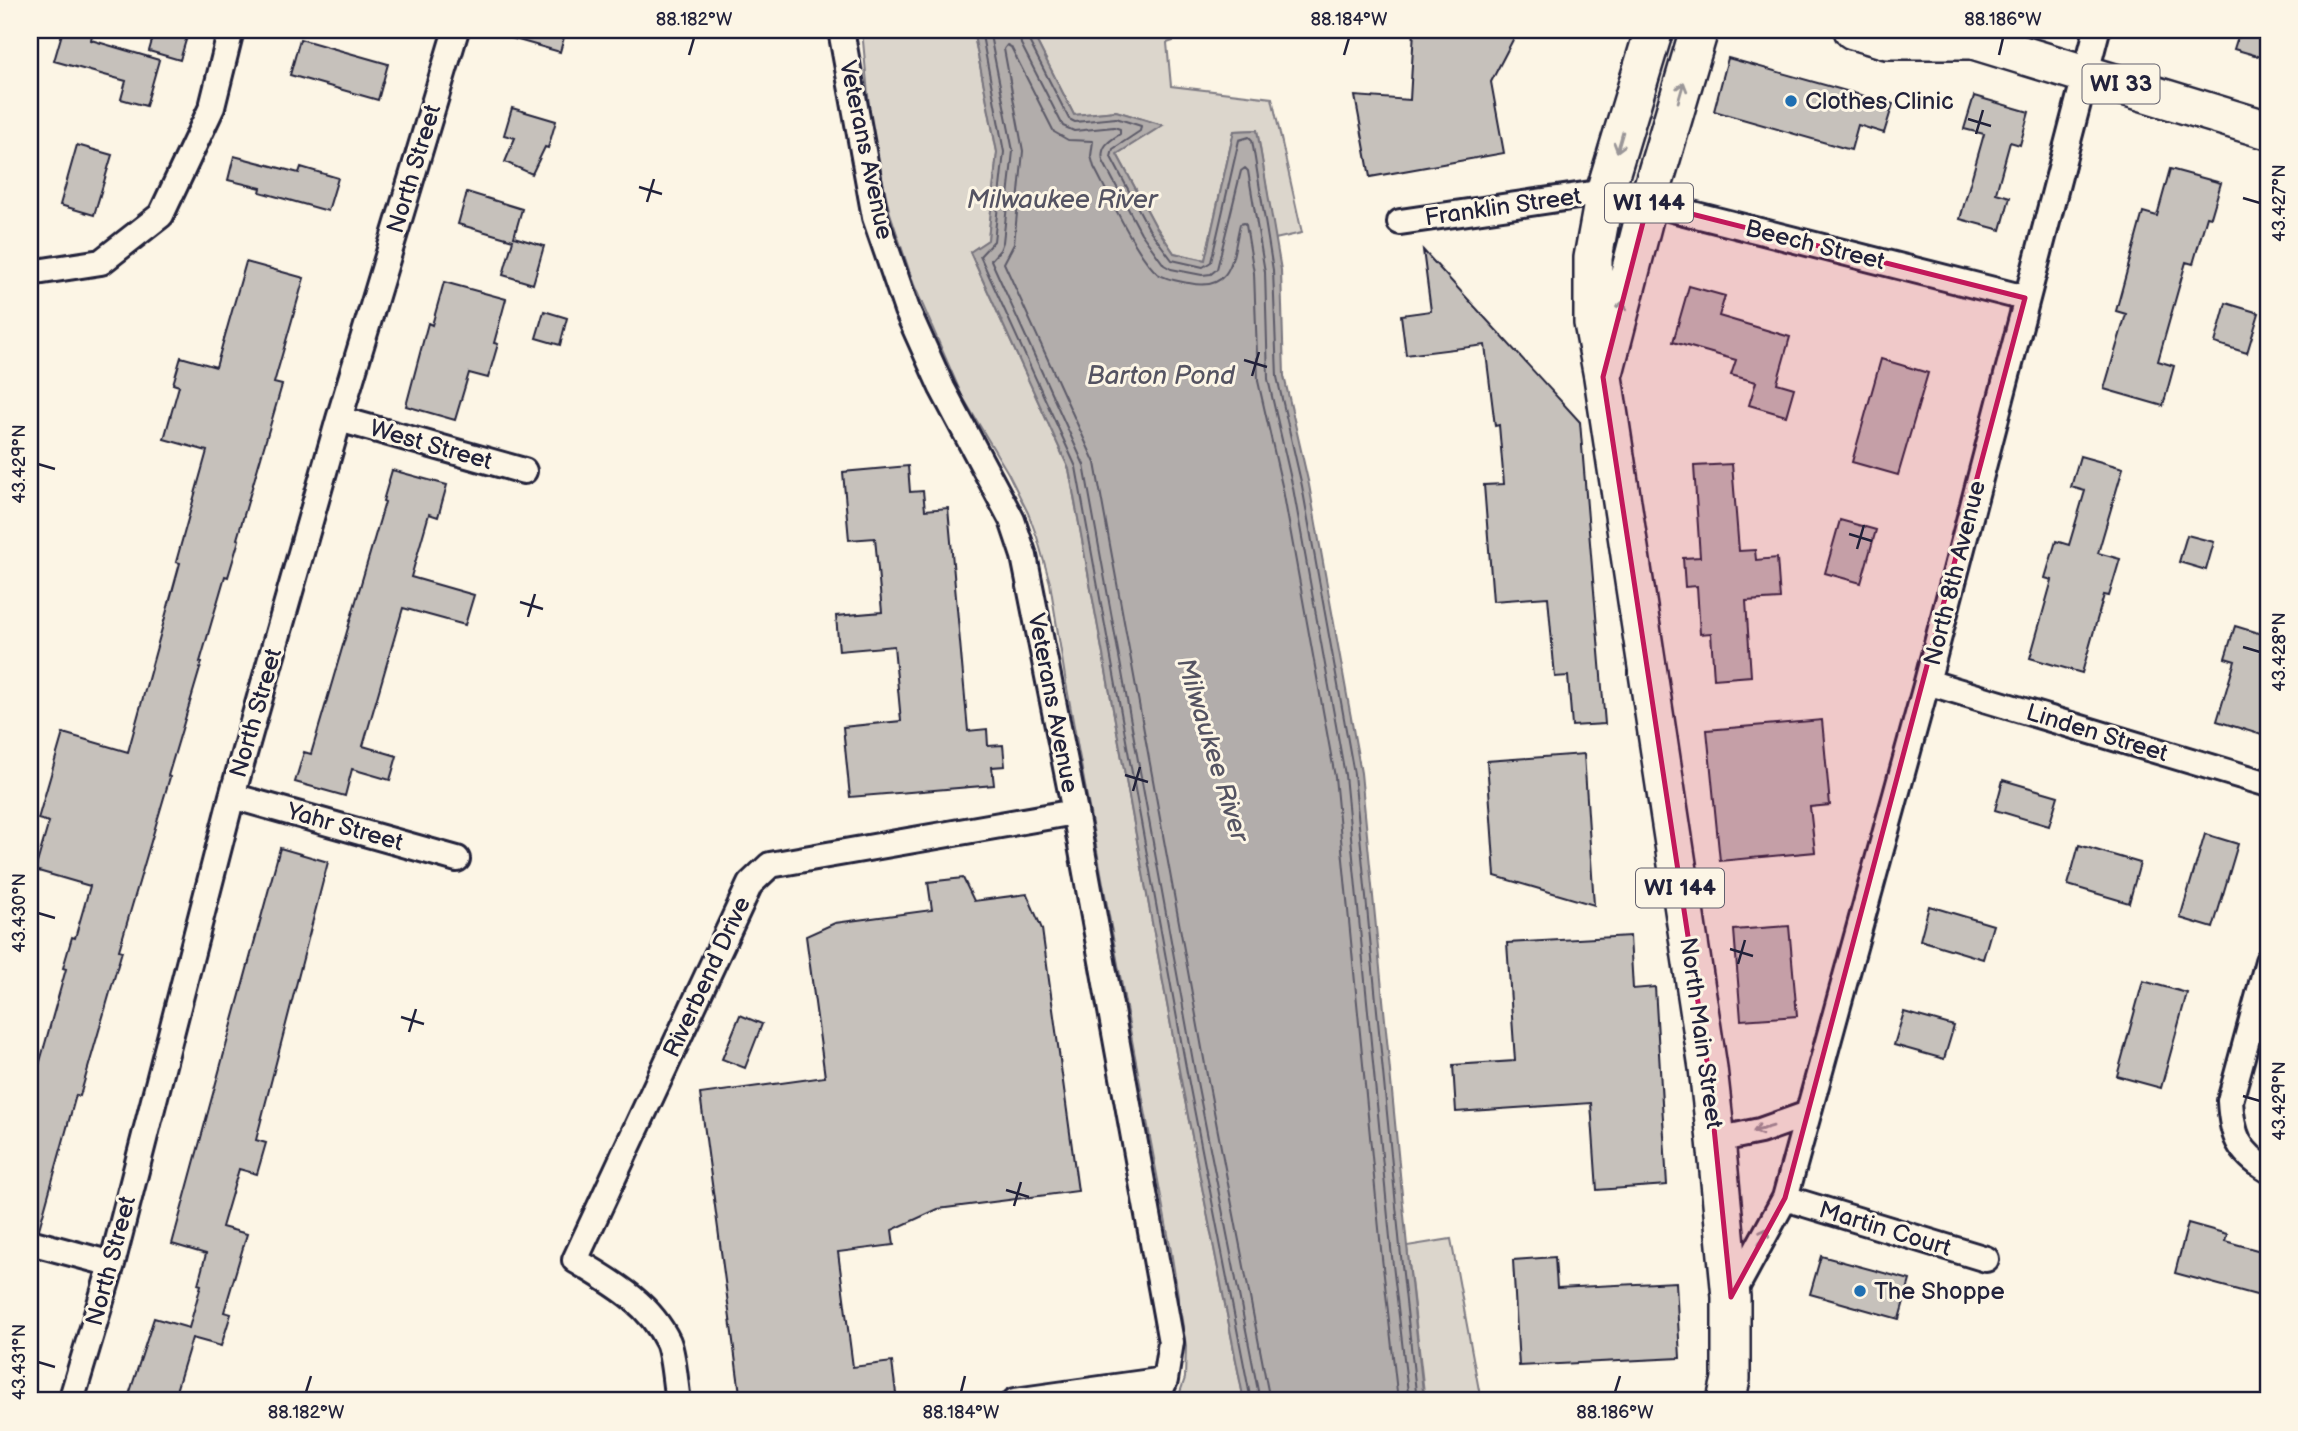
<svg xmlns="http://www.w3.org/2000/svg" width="2298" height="1431" viewBox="0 0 2298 1431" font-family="'Balsamiq Sans',sans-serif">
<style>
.green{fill:#dcd6cc;stroke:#7f7c84;stroke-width:2}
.water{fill:#b2adab;stroke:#78757e;stroke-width:2}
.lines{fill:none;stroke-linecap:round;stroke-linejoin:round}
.shore{stroke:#5c5a68;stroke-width:2}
.building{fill:#c6c1bb;stroke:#22223b;stroke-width:2}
.street-casing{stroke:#22223b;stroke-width:30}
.primary-casing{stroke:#22223b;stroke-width:42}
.street{stroke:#fcf5e5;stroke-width:24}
.primary{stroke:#fcf5e5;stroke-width:37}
.oneway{stroke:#9a9698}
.marked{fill:#c2185b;fill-opacity:0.2;stroke:#c2185b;stroke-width:5;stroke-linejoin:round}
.ticks{fill:none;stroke:#22223b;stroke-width:2.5}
.poi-dot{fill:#1f6fb2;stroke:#fcf5e5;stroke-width:2.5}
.labels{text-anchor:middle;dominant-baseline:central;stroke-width:6;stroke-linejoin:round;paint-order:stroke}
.shield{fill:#fcf5e5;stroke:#63616e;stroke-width:2}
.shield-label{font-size:23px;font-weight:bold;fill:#22223b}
.poi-label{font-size:24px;fill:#22223b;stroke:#fcf5e5;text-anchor:start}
.street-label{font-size:24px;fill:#22223b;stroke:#fcf5e5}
.water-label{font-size:26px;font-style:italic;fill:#545362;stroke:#fcf5e5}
.neatline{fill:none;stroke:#22223b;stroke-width:2.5}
.ticks-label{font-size:18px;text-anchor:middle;fill:#22223b}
</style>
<rect width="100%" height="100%" fill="#fcf5e5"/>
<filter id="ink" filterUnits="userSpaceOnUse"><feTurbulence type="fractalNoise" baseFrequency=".0143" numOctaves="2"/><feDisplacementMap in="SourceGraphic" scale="14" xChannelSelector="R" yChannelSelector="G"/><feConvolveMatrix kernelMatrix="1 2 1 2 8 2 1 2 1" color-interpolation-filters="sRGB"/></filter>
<g filter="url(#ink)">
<!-- green -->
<path class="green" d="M 862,30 L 973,30 L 997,152 L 988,240 L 970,252 L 1069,469 L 1180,1075 L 1244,1401 L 1158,1401 L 1178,1398 L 1185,1378 L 1186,1346 L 1171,1251 L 1066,683 L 1050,583 L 1037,537 L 1028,513 L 1008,473 L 962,396 L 914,285 L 889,210 L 871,127 Z
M 1034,30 L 1172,30 L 1173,41 L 1167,43 L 1171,86 L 1272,98 L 1302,233 L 1275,239 L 1257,130 L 1234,131 L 1205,260 L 1174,253 L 1155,225 L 1117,154 L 1162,125 L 1116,111 L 1074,115 L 1035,38 Z
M 1451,1239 L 1481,1401 L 1425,1401 L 1407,1246 Z"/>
<!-- water -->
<path class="water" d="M 973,30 L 1034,30 L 1035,38 L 1074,115 L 1116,111 L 1163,125 L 1117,154 L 1155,225 L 1174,253 L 1205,260 L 1234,131 L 1257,130 L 1281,270 L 1284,376 L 1309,485 L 1361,773 L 1407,1246 L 1424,1401 L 1244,1401 L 1180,1075 L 1069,469 L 970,252 L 988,240 L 997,152 Z"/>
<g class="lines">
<!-- shore -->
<path class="shore" d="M 981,30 L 1004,152 L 994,241 L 980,256 L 1076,467 L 1187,1073 L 1251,1401
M 989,30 L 1013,151 L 1003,242 L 1000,250 L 991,260 L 1084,465 L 1195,1072 L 1260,1401
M 1019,30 L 1021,44 L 1063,126 L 1074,131 L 1114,127 L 1120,129 L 1120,134 C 1109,141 1100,146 1103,161 L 1141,233 L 1164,265 L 1171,269 L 1202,275 L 1211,274 L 1217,269 L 1241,171 L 1245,168 L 1248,171 L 1265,272 L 1268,379 L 1293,488 L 1345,775 L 1391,1248 L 1409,1401
M 1027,30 L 1029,41 L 1069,119 L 1075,122 L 1116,118 L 1141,126 L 1140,131 L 1113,149 L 1111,157 L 1149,229 L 1172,260 L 1203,267 L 1211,262 L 1239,140 L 1249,137 L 1252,140 L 1273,270 L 1277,377 L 1302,486 L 1354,774 L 1400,1247 L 1417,1401
M 1270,1401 L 1206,1070 L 1095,463 L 1004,263 L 1014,244 L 1023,151 L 1004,49 L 1007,45 L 1011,47 L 1054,132 L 1068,140 L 1093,141 L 1091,156 L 1094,167 C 1108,193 1137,257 1158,274 C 1167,280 1179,281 1189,283 C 1234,293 1232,256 1240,224 L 1244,223 L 1246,225 L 1254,273 L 1258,381 L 1283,490 L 1335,777 L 1381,1249 L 1398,1401"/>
</g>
<!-- building -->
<path class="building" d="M 63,30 L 93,30 L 91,40 L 159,60 L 146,106 L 121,99 L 126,81 L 54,61 Z
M 155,30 L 189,30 L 180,60 L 149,51 Z
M 505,30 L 566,30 L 560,52 L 504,36 Z
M 1414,30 L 1518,30 L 1491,82 L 1504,153 L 1370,177 L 1355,96 L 1410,100 Z
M 2240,30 L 2268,30 L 2268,59 L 2234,49 Z
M 300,39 L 388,64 L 378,100 L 290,75 Z
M 1728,58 L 1893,104 L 1884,133 L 1858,125 L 1851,150 L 1714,111 Z
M 1974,96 L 2029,112 L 2020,145 L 2010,142 L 1996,193 L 2010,197 L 2001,230 L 1960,219 L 1984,134 L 1964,129 Z
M 512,108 L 556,121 L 548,148 L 545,147 L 532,174 L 505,162 L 515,138 L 504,135 Z
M 77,145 L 112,155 L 94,215 L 60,205 Z
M 234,156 L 299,173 L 301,167 L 338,178 L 328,211 L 260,192 L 261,188 L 228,180 Z
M 2170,169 L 2221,183 L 2211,217 L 2207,216 L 2193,264 L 2186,262 L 2158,361 L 2174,366 L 2163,406 L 2104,389 L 2126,314 L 2116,311 L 2143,212 L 2157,216 Z
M 467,192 L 522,209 L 514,237 L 544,246 L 533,284 L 503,275 L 513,240 L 458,224 Z
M 1423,250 L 1580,422 L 1605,724 L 1572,726 L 1568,676 L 1555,677 L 1548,597 L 1493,601 L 1484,485 L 1504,484 L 1499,425 L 1495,426 L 1485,345 L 1406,355 L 1401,315 L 1431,311 Z
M 246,262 L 304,278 L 274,383 L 282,385 L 237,539 L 239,540 L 228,577 L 225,576 L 200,662 L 202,662 L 168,776 L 170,777 L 119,950 L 122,951 L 80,1096 L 76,1095 L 39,1229 L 30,1228 L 30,1111 L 38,1084 L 34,1083 L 66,969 L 63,968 L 72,937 L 75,938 L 90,886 L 35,870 L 49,822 L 38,819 L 63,733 L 128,752 L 180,563 L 176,562 L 207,451 L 164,439 L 179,386 L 173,384 L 181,357 L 216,367 Z
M 444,282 L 506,299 L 494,343 L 498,344 L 488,378 L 469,373 L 455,420 L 406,406 L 428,323 L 432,325 Z
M 1689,286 L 1725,296 L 1719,316 L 1790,337 L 1777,383 L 1794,388 L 1786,416 L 1749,405 L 1756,382 L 1731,375 L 1736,360 L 1673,342 Z
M 2226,303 L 2259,313 L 2247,353 L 2215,343 Z
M 544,311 L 567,318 L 560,345 L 536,338 Z
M 1881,359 L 1928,373 L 1898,475 L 1852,462 Z
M 2080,456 L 2123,468 L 2098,553 L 2120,559 L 2109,596 L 2104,595 L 2082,673 L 2030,658 L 2052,580 L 2045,578 L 2056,541 L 2069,545 L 2085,491 L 2071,487 Z
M 1732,464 L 1739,551 L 1755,550 L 1756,560 L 1777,558 L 1780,599 L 1746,601 L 1751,676 L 1714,679 L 1711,633 L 1700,634 L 1697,586 L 1685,587 L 1683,558 L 1700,557 L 1694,466 Z
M 908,466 L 910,492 L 923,491 L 925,510 L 948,508 L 968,731 L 987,729 L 988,746 L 1003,745 L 1005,766 L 992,767 L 994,785 L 850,797 L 843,727 L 901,721 L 894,646 L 839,651 L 836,616 L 882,612 L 875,538 L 849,540 L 843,472 Z
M 392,470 L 447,485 L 438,517 L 429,514 L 411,577 L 474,595 L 465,625 L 403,608 L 363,746 L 397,756 L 390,780 L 352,769 L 345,796 L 295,782 L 304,752 L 311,754 L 385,502 L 383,501 Z
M 1840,520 L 1876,530 L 1861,583 L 1825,573 Z
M 2187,535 L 2214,542 L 2206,570 L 2179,562 Z
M 2235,626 L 2268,636 L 2268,737 L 2217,721 L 2235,661 L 2225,658 Z
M 1822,720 L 1830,805 L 1810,807 L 1815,852 L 1720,861 L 1707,730 Z
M 1584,754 L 1594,905 L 1495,876 L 1487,761 Z
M 2003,780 L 2058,796 L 2049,826 L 1995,810 Z
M 2205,834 L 2238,844 L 2213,928 L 2180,918 Z
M 2079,845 L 2140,863 L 2129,903 L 2068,885 Z
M 280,848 L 328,862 L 256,1140 L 266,1143 L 257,1174 L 239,1169 L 222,1227 L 247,1234 L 224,1312 L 231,1314 L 221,1346 L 192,1338 L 173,1401 L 127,1401 L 154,1318 L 189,1328 L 201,1285 L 198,1284 L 206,1254 L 172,1244 Z
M 963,878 L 974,901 L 1027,894 L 1042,929 L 1078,1191 L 938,1209 L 892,1230 L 894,1245 L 838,1252 L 853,1367 L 892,1362 L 897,1401 L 741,1401 L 700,1094 L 825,1077 L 806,936 L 835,923 L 932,910 L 928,882 Z
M 1929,906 L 1993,925 L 1983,959 L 1920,940 Z
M 1789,926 L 1797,1016 L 1741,1020 L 1734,930 Z
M 1630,936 L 1633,989 L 1655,987 L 1667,1185 L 1597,1190 L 1591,1103 L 1456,1112 L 1453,1065 L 1515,1061 L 1507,943 Z
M 2143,981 L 2187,993 L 2161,1088 L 2117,1076 Z
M 1904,1012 L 1954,1026 L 1944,1059 L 1894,1045 Z
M 740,1015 L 762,1024 L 745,1068 L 722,1059 Z
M 2188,1223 L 2227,1234 L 2225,1241 L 2268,1253 L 2268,1267 L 2260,1296 L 2175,1273 Z
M 1821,1256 L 1910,1280 L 1899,1319 L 1810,1294 Z
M 1555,1257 L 1557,1288 L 1676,1282 L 1680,1358 L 1519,1366 L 1513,1260 Z"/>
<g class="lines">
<!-- street casing -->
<g class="street-casing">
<path id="street" d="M 841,30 L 875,217 L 907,310 L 942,388 L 1012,520 L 1024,556 L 1075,812 L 1171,1342 L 1165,1380 L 1156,1401
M 1400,222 L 1605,192 L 2025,298
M 30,273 L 101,262 L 161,215 L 212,107 L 231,30
M 339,419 L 524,471
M 1927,682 L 2268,784
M 232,796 L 457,859
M 2268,961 L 2230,1101 C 2232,1135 2238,1152 2268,1170
M 1716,1140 L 1760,1131 L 1808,1114
M 1785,1198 L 1986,1259
M 30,1242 L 112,1264
M 1731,1297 L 1785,1198 L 1927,682 L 2097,30
M 71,1401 L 112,1264 L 232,796 L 339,419 L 456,30
M 678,1401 C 675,1384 674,1357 668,1342 C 649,1302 611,1282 575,1260 L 750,884 L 770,865 L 1075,812
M 1015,1401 L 1165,1380"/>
</g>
<!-- primary casing -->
<g class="primary-casing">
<path id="primary" d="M 1654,30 L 1605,192 L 1593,258 L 1593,323 L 1603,377 L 1708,1068 L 1716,1140 L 1731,1297 L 1731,1379 L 1726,1401
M 1853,30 L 1887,40 L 1973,40
M 1957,30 L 1973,40 L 2268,130
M 1605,369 L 1648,203 L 1699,30"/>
</g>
<!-- street -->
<use href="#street" class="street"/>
<!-- primary -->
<use href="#primary" class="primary"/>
</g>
<!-- one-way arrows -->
<defs><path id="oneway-shaft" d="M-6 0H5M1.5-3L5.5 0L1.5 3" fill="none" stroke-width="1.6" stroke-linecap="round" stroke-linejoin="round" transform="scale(1.75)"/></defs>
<g class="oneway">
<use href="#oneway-shaft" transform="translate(1681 92) rotate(-74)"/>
<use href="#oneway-shaft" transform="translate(1620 142) rotate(106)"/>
<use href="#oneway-shaft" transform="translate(1621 311) rotate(-76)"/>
<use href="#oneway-shaft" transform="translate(1763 1129) rotate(164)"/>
<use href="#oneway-shaft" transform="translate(1763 1237) rotate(-62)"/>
</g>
</g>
<!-- marked area -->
<path class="marked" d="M 1648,203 L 2025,298 L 1785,1198 L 1731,1297 L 1708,1068 L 1603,377 Z"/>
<!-- ticks -->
<path class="ticks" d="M 689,55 L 694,38M 1344,55 L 1349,38M 1999,55 L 2003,38M 1968,119 L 1991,126M 1976,134 L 1983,110M 639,187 L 662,194M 2243,198 L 2260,203M 647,202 L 654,179M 1244,360 L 1267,367M 1252,376 L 1259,352M 38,464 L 55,469M 1849,534 L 1872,541M 1857,549 L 1864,525M 520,602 L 543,609M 528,617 L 535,594M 2243,647 L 2260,652M 1125,775 L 1148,782M 1133,791 L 1140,767M 38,913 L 55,918M 1730,949 L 1753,956M 1738,964 L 1745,940M 401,1017 L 424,1024M 409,1032 L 416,1009M 2243,1096 L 2260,1101M 1006,1190 L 1029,1197M 1014,1206 L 1021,1182M 38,1362 L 55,1367M 306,1392 L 311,1376M 961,1392 L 965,1376M 1615,1392 L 1620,1376"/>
<!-- markers -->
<g class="poi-dot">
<circle cx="1791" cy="101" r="7"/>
<circle cx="1860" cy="1291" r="7"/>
</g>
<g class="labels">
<!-- shield labels -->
<g class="shield">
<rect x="2082.5" y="64.5" width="77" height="39" rx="5"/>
<rect x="1605" y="183.5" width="88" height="39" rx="5"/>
<rect x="1636" y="868.5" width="88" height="39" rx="5"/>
</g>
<g class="shield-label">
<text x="2121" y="84">WI 33</text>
<text x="1649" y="203">WI 144</text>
<text x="1680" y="888">WI 144</text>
</g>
<!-- poi labels -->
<g class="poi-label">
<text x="1805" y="101">Clothes Clinic</text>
<text x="1874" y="1291">The Shoppe</text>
</g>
<!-- street labels -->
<g class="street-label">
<text transform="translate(866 150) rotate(78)">Veterans Avenue</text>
<text transform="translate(414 169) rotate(-73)">North Street</text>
<text transform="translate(1503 207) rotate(-8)">Franklin Street</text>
<text transform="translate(1815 245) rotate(14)">Beech Street</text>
<text transform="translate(431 445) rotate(16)">West Street</text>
<text transform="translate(1955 573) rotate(-76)">North 8th Avenue</text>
<text transform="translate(1053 703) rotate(79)">Veterans Avenue</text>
<text transform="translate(256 713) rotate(-74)">North Street</text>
<text transform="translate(2097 733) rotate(17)">Linden Street</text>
<text transform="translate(345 827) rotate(16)">Yahr Street</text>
<text transform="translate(707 977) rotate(-65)">Riverbend Drive</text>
<text transform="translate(1701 1033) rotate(82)">North Main Street</text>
<text transform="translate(1885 1229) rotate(17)">Martin Court</text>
<text transform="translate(111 1261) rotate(-75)">North Street</text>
</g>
<!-- water labels -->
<g class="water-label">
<text x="1062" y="200">Milwaukee River</text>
<text x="1161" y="376">Barton Pond</text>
<text transform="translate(1212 750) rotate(73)">Milwaukee River</text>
</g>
</g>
<!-- margin -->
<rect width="2298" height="1431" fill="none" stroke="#fcf5e5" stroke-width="77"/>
<rect x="38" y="38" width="2222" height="1354" class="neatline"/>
<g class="ticks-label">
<text x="694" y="25">88.182°W</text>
<text x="1349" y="25">88.184°W</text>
<text x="2003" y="25">88.186°W</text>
<text transform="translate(2279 203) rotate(-90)" y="6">43.427°N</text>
<text transform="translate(19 464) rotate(-90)" y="6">43.429°N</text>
<text transform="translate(2279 652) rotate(-90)" y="6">43.428°N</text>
<text transform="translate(19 913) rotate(-90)" y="6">43.430°N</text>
<text transform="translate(2279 1101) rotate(-90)" y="6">43.429°N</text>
<text transform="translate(19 1362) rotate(-90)" y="6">43.431°N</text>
<text x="306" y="1418">88.182°W</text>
<text x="961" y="1418">88.184°W</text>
<text x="1615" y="1418">88.186°W</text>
</g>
</svg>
